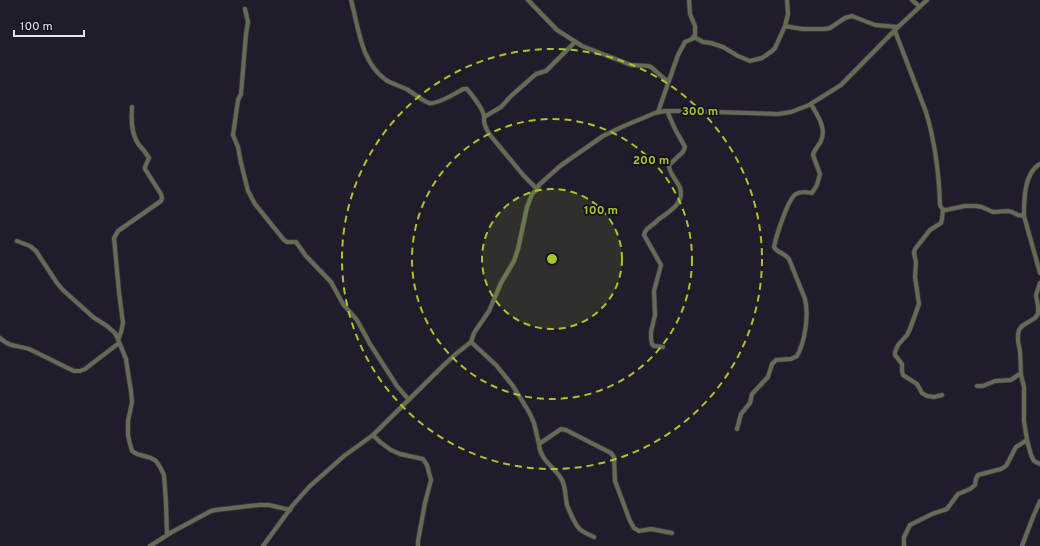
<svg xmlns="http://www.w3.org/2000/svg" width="1040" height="546" viewBox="0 0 1040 546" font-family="Overpass,sans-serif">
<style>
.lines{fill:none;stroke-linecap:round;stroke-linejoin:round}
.street-casing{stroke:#3d3747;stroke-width:5.5}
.street{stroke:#646d53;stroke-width:4}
.ring{fill:none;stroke:#a2c928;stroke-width:2;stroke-dasharray:7 5}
.centre{fill:#a2c928;stroke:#181222;stroke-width:2}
.ring-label{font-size:12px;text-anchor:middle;font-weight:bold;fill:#a2c928;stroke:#181222;stroke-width:4;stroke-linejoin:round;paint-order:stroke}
</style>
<rect width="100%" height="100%" fill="#211b2c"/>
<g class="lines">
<!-- street casing -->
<g class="street-casing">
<path id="street" d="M 351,0 C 359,28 360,61 386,80 C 392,84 401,86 408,90 C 415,94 421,100 429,103 C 437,105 456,93 463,89 L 467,89 C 472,95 484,110 484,117 C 484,118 484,119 484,120 C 484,126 487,130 490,135 L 524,176 L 537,189
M 528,0 L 557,30 L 582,46 L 631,65 L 648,66 L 651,67 L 668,82
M 912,0 L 920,7
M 245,9 L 248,22 L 246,34 L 241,94 L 238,100 L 233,135 L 238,147 L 241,163 L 248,191 L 255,204 L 284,240 L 287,242 L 296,242 L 306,256 L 331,282 L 343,304 L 357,320 L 370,344 L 397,386 L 409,400
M 785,26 L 802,29 L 825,29 L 830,28 L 845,18 L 852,16 L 875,25 L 898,27
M 895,31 L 926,112 C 935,142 939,173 940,205 C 941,208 942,209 946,210 L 965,206 L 976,206 L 982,207 L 993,212 L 1008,211 L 1012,212 L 1018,215 L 1024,216
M 692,39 L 694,37 L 703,42 L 711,43 L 723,47 L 738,56 L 750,61 L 762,58 L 772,51 L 775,48 L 785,26 L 788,14 L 787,0
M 658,112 L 678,55 L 685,42 L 692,39 L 695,35 L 695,26 L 690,14 L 689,0
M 484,117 L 501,107 L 511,96 L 536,74 L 546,71 L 575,42
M 1040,164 C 1024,173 1024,200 1024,216 L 1040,273
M 17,241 L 30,246 L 36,251 L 57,283 L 63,290 L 93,317 L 107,326 L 115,333 L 117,337 L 126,359 L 129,379 L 131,391 L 132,402 L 128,421 L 128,435 L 130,444 L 132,451 L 137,454 L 151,458 L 156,461 L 160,467 L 164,475 L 166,503 L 167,535
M 1040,283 L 1036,295 L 1038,306 L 1038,314 L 1035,318 L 1022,326 L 1019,330 L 1018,335 L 1018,341 L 1020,351 L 1021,375 L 1024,387 L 1024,421 L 1027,440 L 1031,455 L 1034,461 L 1040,464
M 0,338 C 11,348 17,345 29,349 C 44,356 59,364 74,371 L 80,371 L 85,369 L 119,343
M 118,340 L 121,332 L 123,323 L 119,292 L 114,238 L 118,231 L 161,201 L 162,198 L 161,194 L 145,169 L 145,167 L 149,158 C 146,153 143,149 139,145 C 131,134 131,120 132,107
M 471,342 L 496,365 L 513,386 L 529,412 L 534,423 L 539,444 L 561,429 L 566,430 L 611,453 L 614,457 L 615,481 L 630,521 L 634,528 L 639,531 L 651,529 L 672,533
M 663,347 L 654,346 L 652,344 L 651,339 L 651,332 L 655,315 L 654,291 L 661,265 L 644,235 L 645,232 L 647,229 C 651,226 655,223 659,219 C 669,212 685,203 680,188 C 677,180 669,174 669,165 L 683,152 L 685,147 L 675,129 L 667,111
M 977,386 L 983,386 L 995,381 L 1011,380 L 1021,373
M 942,395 L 934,397 L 927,396 L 922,393 L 917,384 L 903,375 L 902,371 L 902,364 L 895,355 L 895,352 L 898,345 L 907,335 L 910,329 L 919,304 L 915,277 L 916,262 L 914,253 L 915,249 L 930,230 L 941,223 L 942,219 L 943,209
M 737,429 L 741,414 L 750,403 L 752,394 L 768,377 L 772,364 L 776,360 L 791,359 L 797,356 C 805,342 809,315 805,299 L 789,259 C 785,253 777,253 774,247 C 776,237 788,198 796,194 C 801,191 807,192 812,193 L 817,185 L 820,174 L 813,155 C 814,149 819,146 821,141 C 827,128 817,115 811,104
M 373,435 L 380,442 L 391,450 L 400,454 L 423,459 L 427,465 L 431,480 L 425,503 L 418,541 L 418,546
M 539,444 C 540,461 555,467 562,480 C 566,488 565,496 567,505 C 569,510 574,522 578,527 C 581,532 588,534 594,537
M 150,546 L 172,532 L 211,511 L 215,510 L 259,505 L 269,505 L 290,510
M 263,546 L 293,505 L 310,486 L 344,456 L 373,435 L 445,364 L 457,353 L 471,342 L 474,333 L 489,311 L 501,283 L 514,261 L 518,249 L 527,207 L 532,194 L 537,189 L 539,185 L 560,166 L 603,136 L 624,126 L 655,113 L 665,111 L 681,111 L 778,114 L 791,112 L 809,105 L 841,85 L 898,27 L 927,0
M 904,546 L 904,537 L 910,525 L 932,514 L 947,509 L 958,494 L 970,489 L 975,485 L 976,479 L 978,475 L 1001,469 L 1006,466 L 1016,447 L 1027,440
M 1022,546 L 1033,517 L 1040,501"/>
</g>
<!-- street -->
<use href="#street" class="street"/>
</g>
<!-- distance rings -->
<circle cx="552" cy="259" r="70" fill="#a2c928" fill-opacity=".12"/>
<g class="ring">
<circle cx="552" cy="259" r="70"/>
<circle cx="552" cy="259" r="140"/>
<circle cx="552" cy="259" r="210"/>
</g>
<circle cx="552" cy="259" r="6" class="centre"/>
<g class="ring-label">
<text x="700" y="115">300 m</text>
<text x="651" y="164">200 m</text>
<text x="601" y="214">100 m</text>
</g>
<!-- scale -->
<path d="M14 30v6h70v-6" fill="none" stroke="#e6e3ee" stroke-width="2"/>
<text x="20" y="30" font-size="12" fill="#e6e3ee" stroke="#181222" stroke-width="3" paint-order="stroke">100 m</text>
</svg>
